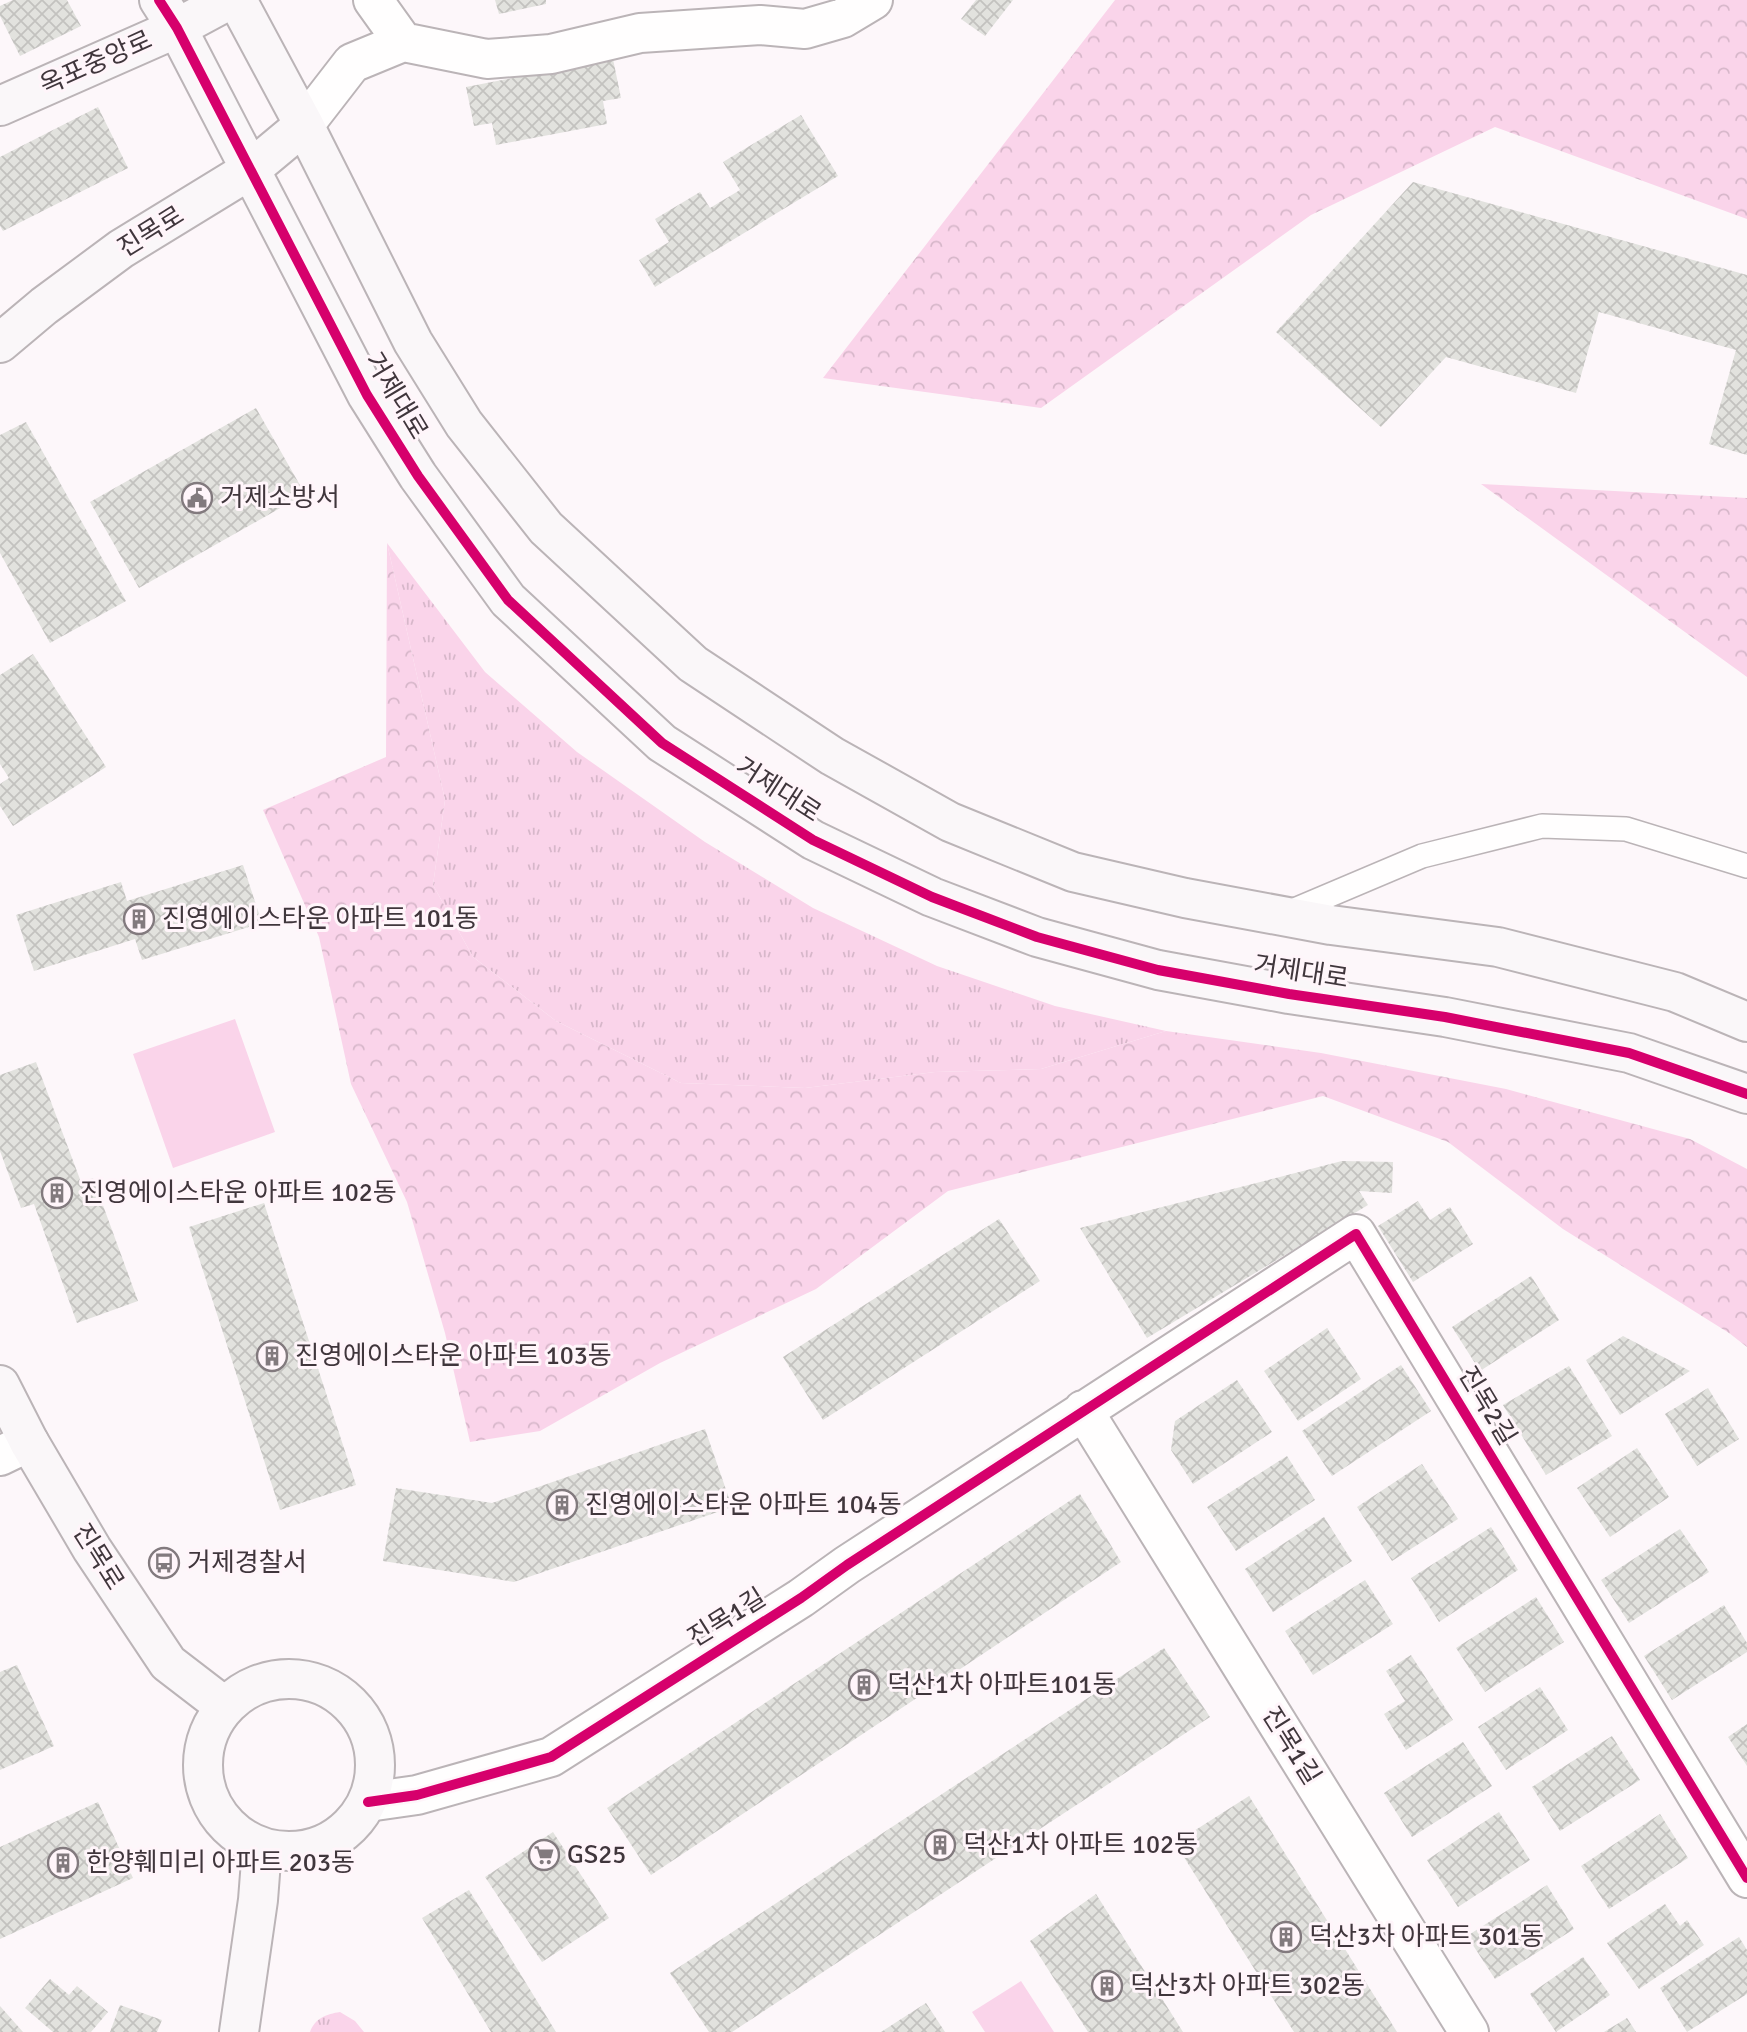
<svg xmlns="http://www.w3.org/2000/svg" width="1747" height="2032" viewBox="0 0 1747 2032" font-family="Signika,'Noto Sans KR',sans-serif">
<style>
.grass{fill:url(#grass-tufts)}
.forest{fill:url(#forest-crowns)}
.green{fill:#fad4ea}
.building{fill:url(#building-cross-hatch)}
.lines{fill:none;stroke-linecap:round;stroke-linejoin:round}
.lane-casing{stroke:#bbb4b7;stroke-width:26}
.street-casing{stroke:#bbb4b7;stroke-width:42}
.secondary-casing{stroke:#bbb4b7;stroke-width:42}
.lane{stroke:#fffefe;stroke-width:23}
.street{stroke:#fffefe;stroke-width:38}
.secondary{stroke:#faf7f9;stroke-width:38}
.cycleway-casing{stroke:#fff5fa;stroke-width:15}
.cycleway{stroke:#d6006c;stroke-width:10}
.labels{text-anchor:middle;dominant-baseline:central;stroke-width:6;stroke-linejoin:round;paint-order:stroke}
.street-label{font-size:26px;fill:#40363c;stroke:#fff5fa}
.poi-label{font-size:26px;fill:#40363c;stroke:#fff5fa;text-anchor:start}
</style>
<defs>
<pattern id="grass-tufts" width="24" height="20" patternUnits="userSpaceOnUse" patternTransform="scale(1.75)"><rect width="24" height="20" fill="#fad4ea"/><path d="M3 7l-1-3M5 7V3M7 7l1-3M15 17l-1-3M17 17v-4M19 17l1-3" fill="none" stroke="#d7b7ca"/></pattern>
<pattern id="forest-crowns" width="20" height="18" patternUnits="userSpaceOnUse" patternTransform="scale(1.75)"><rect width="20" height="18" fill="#fad4ea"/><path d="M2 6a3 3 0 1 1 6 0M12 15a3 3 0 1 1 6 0" fill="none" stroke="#d7b7ca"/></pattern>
<pattern id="building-cross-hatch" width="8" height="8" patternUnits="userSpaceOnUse" patternTransform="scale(1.75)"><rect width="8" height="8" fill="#e2e2de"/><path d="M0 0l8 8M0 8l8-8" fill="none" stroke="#c3c2bf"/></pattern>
</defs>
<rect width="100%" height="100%" fill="#fdf7fa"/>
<!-- grass -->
<path class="grass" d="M 387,543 L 485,672 L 577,752 L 705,842 L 813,908 L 937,966 L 1055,1006 L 1166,1031 L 1041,1069 L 935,1072 L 805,1088 L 681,1083 L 556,1021 L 473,957 L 433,885 L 445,800 Z
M 340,2012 L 355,2021 L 364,2032 L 310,2032 C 315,2018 327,2014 340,2012 Z"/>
<!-- forest -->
<path class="forest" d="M 1115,0 L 1747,0 L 1747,219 L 1495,127 L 1311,215 L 1041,408 L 823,378 Z
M 1481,484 L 1747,498 L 1747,677 Z
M 387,543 L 445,800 L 433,885 L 473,957 L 556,1021 L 681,1083 L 805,1088 L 935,1072 L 1041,1069 L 1166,1031 L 1321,1053 L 1506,1089 L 1690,1139 L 1747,1169 L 1747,1347 L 1729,1333 L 1563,1229 L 1448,1142 L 1323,1096 L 948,1191 L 816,1289 L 660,1363 L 540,1431 L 470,1442 L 445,1333 L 407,1202 L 351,1084 L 319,937 L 263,810 L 386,757 Z"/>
<!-- green -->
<path class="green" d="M 235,1019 L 275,1132 L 173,1168 L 133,1054 Z
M 1021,1981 L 1054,2032 L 985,2032 L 972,2012 Z"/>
<!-- building -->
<path class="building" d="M 13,0 L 67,0 L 81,26 L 20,56 L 0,16 L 0,6 Z
M 495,0 L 546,0 L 546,4 L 499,14 Z
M 976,0 L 1013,0 L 985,36 L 961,19 Z
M 613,59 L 621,98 L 603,101 L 607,124 L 496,145 L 492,123 L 474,126 L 466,87 Z
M 98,107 L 128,168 L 3,231 L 0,226 L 0,157 Z
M 801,115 L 838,176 L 655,287 L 639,260 L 669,242 L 655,219 L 700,192 L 710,208 L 740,190 L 723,162 Z
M 1413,182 L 1747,275 L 1747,455 L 1709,444 L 1736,350 L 1599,312 L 1576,393 L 1446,357 L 1381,427 L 1276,332 Z
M 256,408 L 305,494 L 139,588 L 90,502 Z
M 26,422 L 126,601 L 50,643 L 0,553 L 0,435 Z
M 33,654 L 106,767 L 13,826 L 0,806 L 0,784 L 9,778 L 0,764 L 0,675 Z
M 243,865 L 262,923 L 142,960 L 135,939 L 34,971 L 16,915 L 121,882 L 127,901 Z
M 36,1062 L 81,1182 L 93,1178 L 138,1301 L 77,1323 L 34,1204 L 21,1208 L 0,1151 L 0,1075 Z
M 1342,1161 L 1393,1162 L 1392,1193 L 1359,1191 L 1368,1205 L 1147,1338 L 1080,1228 Z
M 1418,1201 L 1430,1220 L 1450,1207 L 1473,1244 L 1413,1282 L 1378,1226 Z
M 264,1203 L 356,1485 L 280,1510 L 189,1227 Z
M 999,1219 L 1040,1281 L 823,1420 L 783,1357 Z
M 1531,1276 L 1559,1320 L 1480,1371 L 1452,1327 Z
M 1327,1328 L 1361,1379 L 1298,1421 L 1264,1371 Z
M 1623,1336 L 1690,1371 L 1620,1415 L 1586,1360 Z
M 1401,1365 L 1431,1411 L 1332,1476 L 1302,1431 Z
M 1569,1366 L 1612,1436 L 1546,1475 L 1503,1405 Z
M 1237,1380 L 1272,1432 L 1193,1484 L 1171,1450 L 1175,1421 Z
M 1708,1388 L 1739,1439 L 1697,1466 L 1665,1414 Z
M 705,1429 L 732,1507 L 514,1582 L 383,1561 L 396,1488 L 492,1503 Z
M 1637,1448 L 1669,1497 L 1610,1537 L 1577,1488 Z
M 1287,1456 L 1315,1500 L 1236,1551 L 1207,1507 Z
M 1422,1464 L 1458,1519 L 1392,1561 L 1357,1507 Z
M 1080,1494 L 1121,1562 L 651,1875 L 607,1808 Z
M 1324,1517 L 1352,1561 L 1273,1612 L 1245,1569 Z
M 1491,1527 L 1518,1570 L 1439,1622 L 1411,1578 Z
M 1680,1529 L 1709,1572 L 1629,1623 L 1601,1580 Z
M 1365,1580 L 1393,1624 L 1313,1675 L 1285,1631 Z
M 1536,1597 L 1564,1642 L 1485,1692 L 1456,1648 Z
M 1724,1605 L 1747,1643 L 1747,1652 L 1672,1700 L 1644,1656 Z
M 1164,1648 L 1210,1717 L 732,2032 L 709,2032 L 670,1973 Z
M 1411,1655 L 1453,1720 L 1406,1750 L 1384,1714 L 1405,1701 L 1386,1671 Z
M 17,1665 L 54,1746 L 0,1770 L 0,1672 Z
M 1540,1687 L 1568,1730 L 1506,1770 L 1478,1727 Z
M 1747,1724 L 1747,1766 L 1728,1737 Z
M 1612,1736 L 1640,1780 L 1560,1831 L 1532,1787 Z
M 1463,1742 L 1492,1786 L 1412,1837 L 1384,1793 Z
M 1249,1796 L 1397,2032 L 1294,2032 L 1175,1843 Z
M 98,1802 L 133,1878 L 0,1939 L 0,1847 Z
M 1499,1812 L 1530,1860 L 1458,1907 L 1427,1860 Z
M 1660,1814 L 1688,1858 L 1609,1909 L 1581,1866 Z
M 553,1832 L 609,1918 L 542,1962 L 485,1877 Z
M 1547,1885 L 1574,1929 L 1495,1979 L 1467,1936 Z
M 469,1890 L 556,2032 L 491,2032 L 422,1918 Z
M 1096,1894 L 1183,2032 L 1088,2032 L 1030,1941 Z
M 1665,1904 L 1680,1926 L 1687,1920 L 1704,1945 L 1639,1989 L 1607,1943 Z
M 1739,1937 L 1747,1950 L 1747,1994 L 1687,2032 L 1660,1988 Z
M 1583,1957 L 1610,1995 L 1556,2032 L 1530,1994 Z
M 50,1979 L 69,1995 L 77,1986 L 108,2012 L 91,2032 L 53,2032 L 25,2008 Z
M 926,2003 L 945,2032 L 881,2032 Z
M 120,2005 L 162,2020 L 157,2032 L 110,2032 Z
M 0,2006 L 23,2032 L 0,2032 Z
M 1627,2018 L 1636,2032 L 1604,2032 Z"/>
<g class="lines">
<!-- lane casing -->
<g class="lane-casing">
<path id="lane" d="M 1285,914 L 1422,856 L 1542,826 L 1626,829 L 1747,866"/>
</g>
<!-- street casing -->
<g class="street-casing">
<path id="street" d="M 373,0 L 403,42
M 304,125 L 352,63 L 403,42 L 487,59 L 551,54 L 640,33 L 760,25 L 805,29 L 843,18 L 873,0
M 1083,1410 L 1469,2032
M 0,1456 L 29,1442
M 368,1802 L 417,1795 L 551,1757 L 801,1598 L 847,1565 L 1356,1234 L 1747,1878"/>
</g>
<!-- secondary casing -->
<g class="secondary-casing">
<path id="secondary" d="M 159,0 L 177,28 L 367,395 L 418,476 L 508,600 L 662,743 L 813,840 L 932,897 L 1037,937 L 1158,970 L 1289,994 L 1445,1017 L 1629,1053 L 1747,1094
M 237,0 L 304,125 L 413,342 L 464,424 L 546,528 L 693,664 L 832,756 L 950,822 L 1073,872 L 1185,898 L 1331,925 L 1498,947 L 1675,992 L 1747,1022
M 0,106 L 177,28 L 229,0
M 0,343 L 44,306 L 121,249 L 250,170 L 304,125
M 0,1385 L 29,1442 L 92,1549 L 168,1663 L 224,1706
M203 1765a86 86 0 1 1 172 0a86 86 0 1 1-172 0Z
M 239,2032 L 258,1900 L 262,1848"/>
</g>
<!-- lane -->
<use href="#lane" class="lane"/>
<!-- street -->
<use href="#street" class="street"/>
<!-- secondary -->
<use href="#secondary" class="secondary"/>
<!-- cycleway casing -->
<g class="cycleway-casing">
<path id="cycleway" d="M 159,0 L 177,28 L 367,395 L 418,476 L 508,600 L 662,743 L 813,840 L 932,897 L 1037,937 L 1158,970 L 1289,994 L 1445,1017 L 1629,1053 L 1747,1094
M 368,1802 L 417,1795 L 551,1757 L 801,1598 L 847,1565 L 1356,1234 L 1747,1878"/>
</g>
<!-- cycleway -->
<use href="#cycleway" class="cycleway"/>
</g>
<!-- icons -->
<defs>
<g id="civic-ring" transform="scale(1.575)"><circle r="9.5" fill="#fff5fa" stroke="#827a7e" stroke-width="1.5"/><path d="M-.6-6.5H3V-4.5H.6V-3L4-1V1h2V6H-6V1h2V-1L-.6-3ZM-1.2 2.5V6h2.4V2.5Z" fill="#827a7e"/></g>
<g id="building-ring" transform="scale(1.575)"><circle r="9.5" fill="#fff5fa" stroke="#827a7e" stroke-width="1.5"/><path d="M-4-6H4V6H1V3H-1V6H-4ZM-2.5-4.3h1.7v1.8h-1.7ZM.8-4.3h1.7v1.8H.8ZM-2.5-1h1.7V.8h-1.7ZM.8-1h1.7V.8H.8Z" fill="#827a7e"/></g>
<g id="bus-ring" transform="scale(1.575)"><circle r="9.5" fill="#fff5fa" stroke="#827a7e" stroke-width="1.5"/><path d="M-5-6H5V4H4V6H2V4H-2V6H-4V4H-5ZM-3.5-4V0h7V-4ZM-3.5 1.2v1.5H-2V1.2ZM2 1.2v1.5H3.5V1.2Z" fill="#827a7e"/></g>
<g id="supermarket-ring" transform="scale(1.575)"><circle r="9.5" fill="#fff5fa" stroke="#827a7e" stroke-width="1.5"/><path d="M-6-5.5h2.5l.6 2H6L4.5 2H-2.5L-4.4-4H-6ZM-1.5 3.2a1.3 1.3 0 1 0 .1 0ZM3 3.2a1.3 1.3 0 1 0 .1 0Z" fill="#827a7e"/></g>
</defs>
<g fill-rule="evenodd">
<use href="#civic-ring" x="197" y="498"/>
<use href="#building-ring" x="139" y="919"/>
<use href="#building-ring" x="57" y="1193"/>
<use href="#building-ring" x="272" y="1356"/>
<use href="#building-ring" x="562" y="1505"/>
<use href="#bus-ring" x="164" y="1563"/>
<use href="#building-ring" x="864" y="1685"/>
<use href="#building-ring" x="940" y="1845"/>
<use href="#supermarket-ring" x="544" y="1855"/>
<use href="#building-ring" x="63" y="1863"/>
<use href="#building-ring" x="1286" y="1937"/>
<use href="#building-ring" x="1107" y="1986"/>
</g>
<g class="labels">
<!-- street labels -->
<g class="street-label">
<text transform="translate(96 63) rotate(-24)">옥포중앙로</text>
<text transform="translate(151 232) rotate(-32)">진목로</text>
<text transform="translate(396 396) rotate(59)">거제대로</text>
<text transform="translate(778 790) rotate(33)">거제대로</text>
<text transform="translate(1301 972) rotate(9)">거제대로</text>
<text transform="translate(1487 1406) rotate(59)">진목2길</text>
<text transform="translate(98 1557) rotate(58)">진목로</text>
<text transform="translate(727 1618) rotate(-32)">진목1길</text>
<text transform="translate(1291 1746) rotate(58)">진목1길</text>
</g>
<!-- poi labels -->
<g class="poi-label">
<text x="220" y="498">거제소방서</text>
<text x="162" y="919">진영에이스타운 아파트 101동</text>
<text x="80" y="1193">진영에이스타운 아파트 102동</text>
<text x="295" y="1356">진영에이스타운 아파트 103동</text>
<text x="585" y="1505">진영에이스타운 아파트 104동</text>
<text x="187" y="1563">거제경찰서</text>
<text x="887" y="1685">덕산1차 아파트101동</text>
<text x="963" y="1845">덕산1차 아파트 102동</text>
<text x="567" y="1855">GS25</text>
<text x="86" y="1863">한양훼미리 아파트 203동</text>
<text x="1309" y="1937">덕산3차 아파트 301동</text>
<text x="1130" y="1986">덕산3차 아파트 302동</text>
</g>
</g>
</svg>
